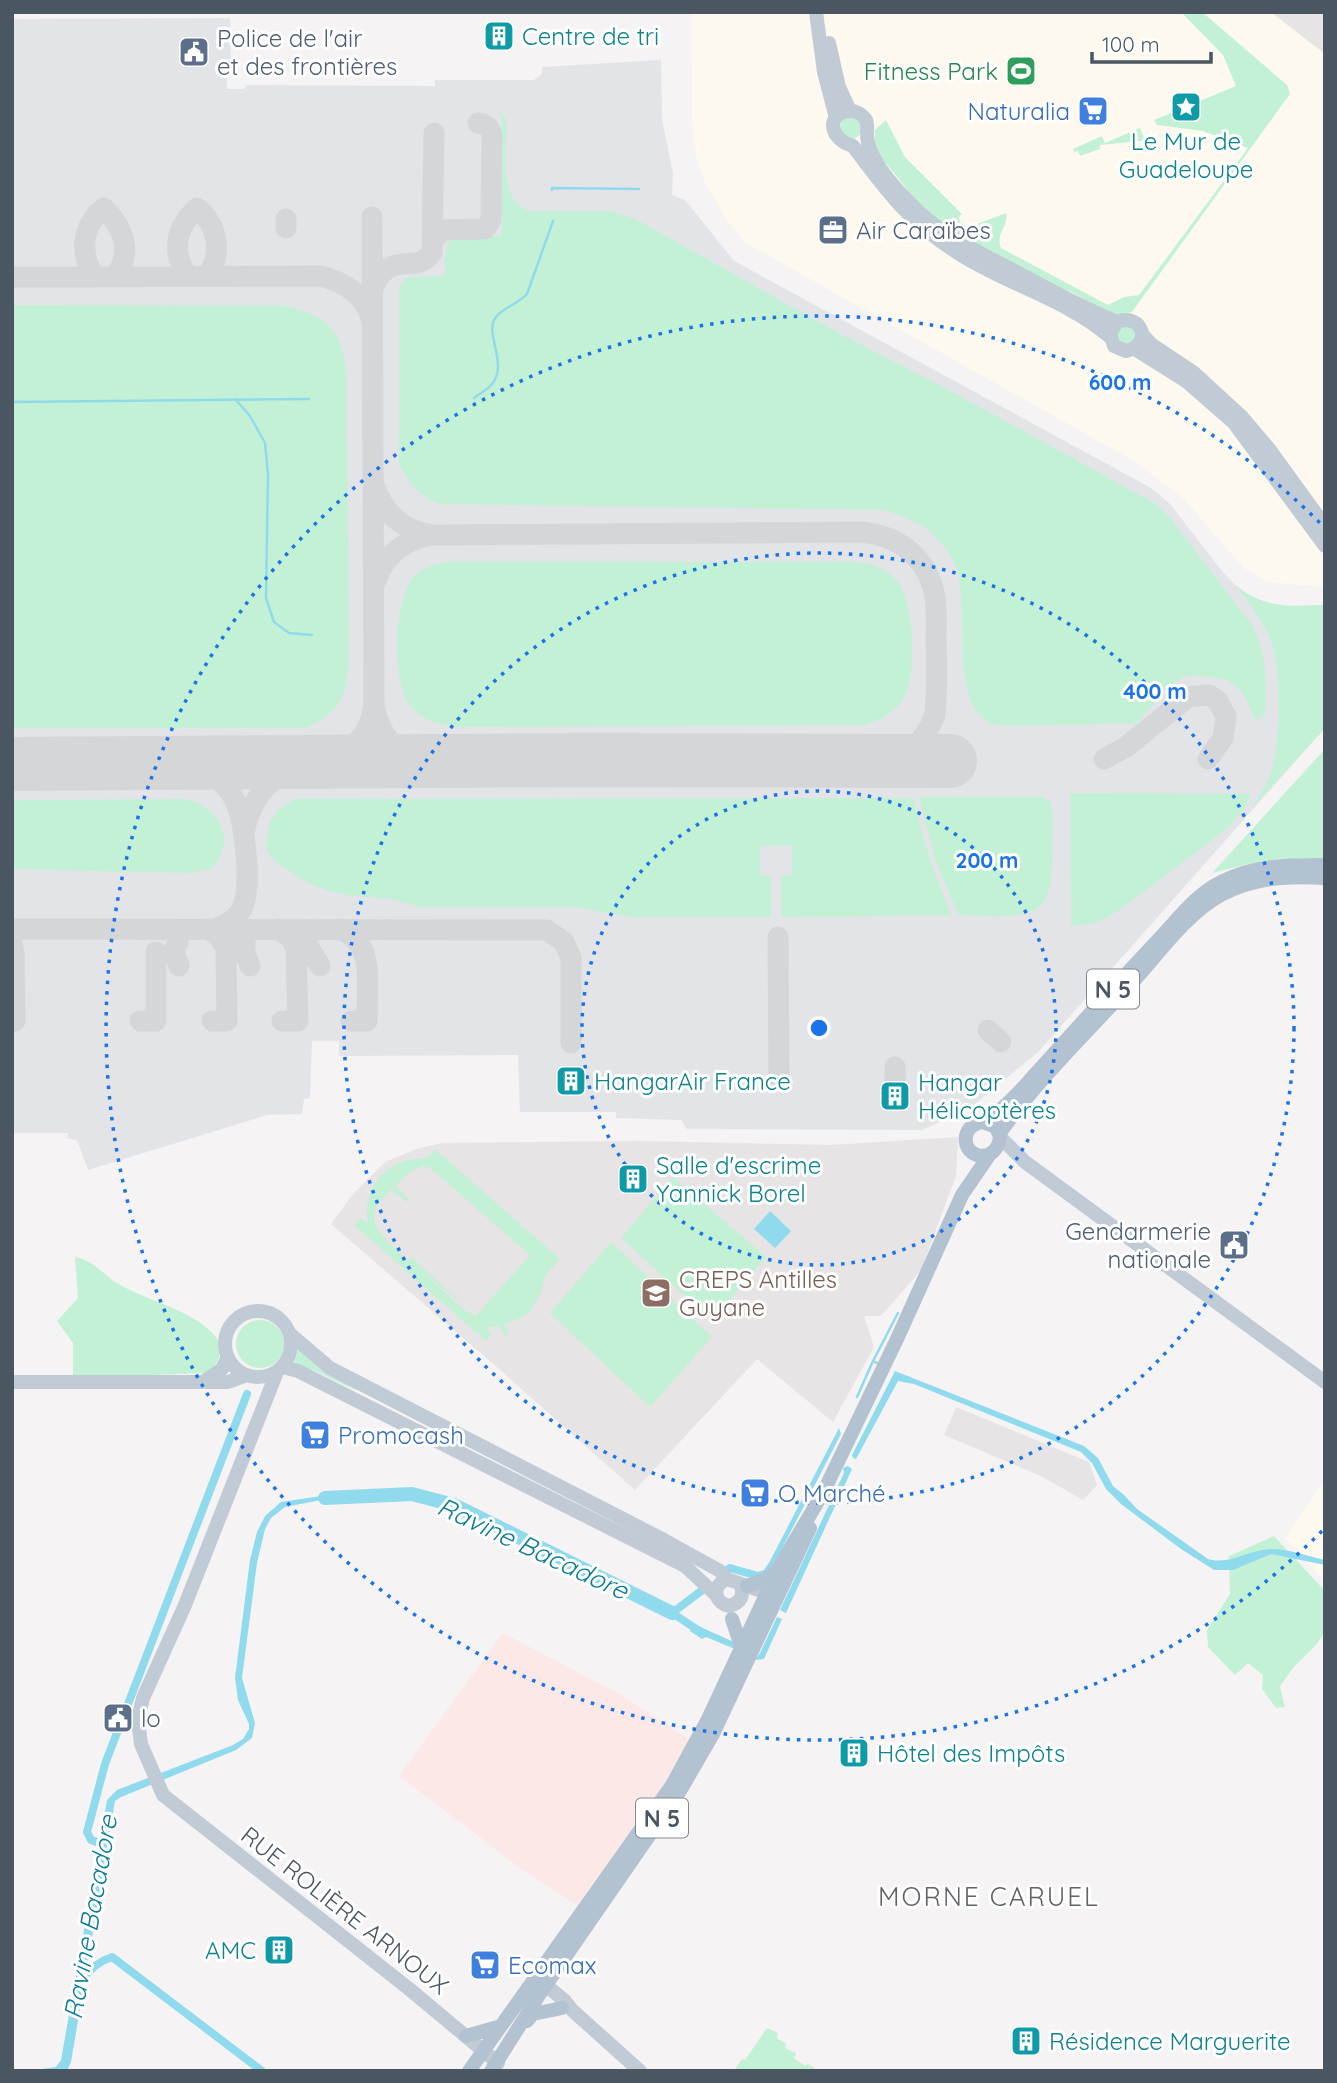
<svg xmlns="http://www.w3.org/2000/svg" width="1337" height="2083" viewBox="0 0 1337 2083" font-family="Quicksand,sans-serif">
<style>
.commercial{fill:#fdf9ef}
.education{fill:#e6e4e5}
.medical{fill:#fce8e6}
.airport{fill:#e2e4e7}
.green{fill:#c3f1d5;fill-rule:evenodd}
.water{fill:#90daee}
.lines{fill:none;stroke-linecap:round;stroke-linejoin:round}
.stream{stroke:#90daee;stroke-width:2.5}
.canal{stroke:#90daee;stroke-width:8}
.river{stroke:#90daee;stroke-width:14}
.taxiway{stroke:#d5d6d8;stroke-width:21}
.runway{stroke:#d5d6d8;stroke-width:54}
.secondary{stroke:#c1cbd6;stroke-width:14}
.primary{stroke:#b3c2d1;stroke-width:14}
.ring{fill:none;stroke:#1a73e8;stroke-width:3.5;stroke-dasharray:3.5 7}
.labels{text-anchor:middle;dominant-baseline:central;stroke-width:6;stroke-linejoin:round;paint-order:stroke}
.shield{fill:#fff;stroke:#808990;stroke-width:2}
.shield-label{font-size:23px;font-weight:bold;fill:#4a5661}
.culture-label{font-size:24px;fill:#0d838f;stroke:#fff;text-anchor:start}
.service-label{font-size:24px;fill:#4e5e75;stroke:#fff;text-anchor:start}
.leisure-label{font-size:24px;fill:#27864d;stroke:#fff;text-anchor:end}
.shop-label{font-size:24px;fill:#366cbe;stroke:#fff;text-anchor:start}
.education-label{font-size:24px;fill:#785e54;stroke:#fff;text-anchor:start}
.street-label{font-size:24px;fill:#4a5661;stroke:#fff}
.water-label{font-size:26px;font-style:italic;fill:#0c7c9b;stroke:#fff}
.neighbourhood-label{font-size:26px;letter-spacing:2px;fill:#5f6368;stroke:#fff}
.centre{fill:#1a73e8;stroke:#fff;stroke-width:3.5}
.ring-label{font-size:21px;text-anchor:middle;font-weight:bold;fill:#1a73e8;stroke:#fff;stroke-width:6;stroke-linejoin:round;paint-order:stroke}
</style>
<rect width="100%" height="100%" fill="#f5f3f3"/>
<!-- commercial -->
<path class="commercial" d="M 691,12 L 1271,12 L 1325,54 L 1325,587 L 1267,582 L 1244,568 L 1183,498 L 1134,461 L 746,243 L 727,221 L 704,181 L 696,156 L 692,119 Z
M 1325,1480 L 1325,1576 L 1319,1576 L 1285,1538 Z"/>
<!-- education -->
<path class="education" d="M 1271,12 L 1325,12 L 1325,54 Z
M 958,1137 L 956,1176 L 921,1270 L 881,1316 L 864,1316 L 874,1347 L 833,1422 L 757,1359 L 635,1490 L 498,1368 L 331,1224 L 353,1194 L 385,1162 L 417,1149 L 442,1143 L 638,1141 L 831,1145 Z
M 956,1407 L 1089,1462 L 1097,1485 L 1083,1500 L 1041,1476 L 944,1435 Z"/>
<!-- medical -->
<path class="medical" d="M 503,1633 L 621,1695 L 690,1740 L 658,1793 L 577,1905 L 523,1870 L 399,1776 Z"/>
<!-- airport -->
<path class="airport" d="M 230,18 L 231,69 L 227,69 L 227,89 L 244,89 L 248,85 L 435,86 L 435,80 L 534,80 L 542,74 L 542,67 L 661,60 L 662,119 L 673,173 L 672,195 L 685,200 L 734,261 L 1151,488 L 1170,504 L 1222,571 L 1233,583 L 1253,598 L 1265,604 L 1283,606 L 1325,605 L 1325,728 L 1038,1052 L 969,1109 L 922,1130 L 687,1129 L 681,1120 L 616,1118 L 616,1112 L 520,1112 L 518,1055 L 339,1056 L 339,1041 L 312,1041 L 310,1098 L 304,1099 L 302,1114 L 267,1115 L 88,1170 L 77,1140 L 67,1138 L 68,1133 L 12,1133 L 12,19 Z"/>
<!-- green -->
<path class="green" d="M 1181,12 L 1202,12 L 1287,85 L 1290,94 L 1132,312 C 1127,313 1120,315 1115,315 C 1095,313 1081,290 1055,288 L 960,237 L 934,217 L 918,202 L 882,159 L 875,142 L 875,130 L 886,120 L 905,157 L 962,214 L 959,217 L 960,222 L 969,227 L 1006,213 C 1009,226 995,234 1001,248 L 1108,305 L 1124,297 L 1139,295 L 1248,148 L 1203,131 L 1157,125 L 1154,120 L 1236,86 L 1223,55 Z
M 499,112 L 505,117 L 507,124 C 507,151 497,202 530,211 L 611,211 L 637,220 L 842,335 L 958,395 L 1156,504 L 1170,518 L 1252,625 C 1268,657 1265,676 1266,711 L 1261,718 L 1255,719 C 1242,688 1236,677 1200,676 C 1192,675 1185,675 1179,680 C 1163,691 1150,709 1137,723 L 1007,726 C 1002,725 996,725 991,723 C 948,703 970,608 957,570 C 954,559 944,546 937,538 C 924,523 903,517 885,510 L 441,504 C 418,495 410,486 399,464 L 399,286 L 406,278 L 445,276 C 446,267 443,255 447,246 C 453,230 488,237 502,236 L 502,121 Z
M840 128a11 11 0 1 1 22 0a11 11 0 1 1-22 0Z
M 1140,128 L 1144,138 L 1148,136 L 1150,140 L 1100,145 L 1100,149 L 1080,156 L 1078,151 L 1074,152 L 1073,149 L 1102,136 L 1105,143 Z
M 12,305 L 285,306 C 324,315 343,329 346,371 L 349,633 C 348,678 353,708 305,728 L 12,728 Z
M 1129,323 L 1139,336 L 1124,348 L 1113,333 Z
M 446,562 L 856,562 C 874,564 891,570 901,587 C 914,610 918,681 901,702 C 892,714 878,720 865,725 L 456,727 C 441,725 423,720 412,708 C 390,684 393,597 416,574 C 424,567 436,564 446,562 Z
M 1236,586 C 1266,609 1289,606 1325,605 L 1325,728 L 1252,808 C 1259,796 1268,783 1272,769 C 1280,744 1282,665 1271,640 C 1263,620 1249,603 1236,586 Z
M 1325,749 L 1325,861 L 1253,863 L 1212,873 Z
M 1070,793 L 1248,794 L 1251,794 L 1243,810 L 1229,827 L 1118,911 L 1095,923 L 1071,926 Z
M 919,797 L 1040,797 L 1050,801 C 1055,818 1052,838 1052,856 C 1052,871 1052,896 1039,907 C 1025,920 978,915 959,915 L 935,859 Z
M 913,798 L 930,861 L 951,915 L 782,917 L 781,876 L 792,876 L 792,845 L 760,846 L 760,876 L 771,876 L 771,917 L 631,917 L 577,907 L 421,907 L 391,899 L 347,895 L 328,891 L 307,882 L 280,865 L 268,853 L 266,846 L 269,824 L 279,809 L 295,799 Z
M 184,799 C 220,806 238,841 211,869 L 188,873 L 12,869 L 12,800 Z
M 435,1149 L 560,1259 L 545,1276 L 541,1293 L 530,1311 L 522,1317 L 504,1325 L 509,1334 L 505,1336 L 499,1326 L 485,1327 L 492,1334 L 486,1341 L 354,1225 L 360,1218 L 368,1224 C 361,1186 389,1157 427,1158 ZM 422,1166 L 430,1168 L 530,1255 L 476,1316 L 464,1310 L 417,1267 L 466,1307 L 411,1257 L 408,1260 C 383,1238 356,1219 391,1190 L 406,1202 L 409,1199 L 395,1186 L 413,1170 Z
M 673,1177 L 766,1257 L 712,1321 L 621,1238 Z
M 611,1242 L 712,1337 L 650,1407 L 550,1313 Z
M 75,1257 C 94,1260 104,1276 120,1285 C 152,1303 197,1310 219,1341 C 222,1358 218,1365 204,1373 L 73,1378 L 73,1343 L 57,1321 L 78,1298 Z
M236 1344a24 24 0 1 1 48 0a24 24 0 1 1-48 0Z
M 300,1344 L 356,1388 L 355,1390 L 313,1370 L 295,1365 L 294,1364 Z
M 1274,1536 L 1325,1591 L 1325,1631 L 1317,1644 L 1293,1668 L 1280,1686 L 1285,1707 L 1276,1708 L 1262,1689 L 1263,1675 L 1248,1663 L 1235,1675 L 1208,1647 L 1207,1630 L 1230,1594 L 1229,1556 Z
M 767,2028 L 778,2033 L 777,2038 L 786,2044 L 785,2048 L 796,2053 L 794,2058 L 805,2066 L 808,2064 L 815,2068 L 813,2071 L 734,2071 L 742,2059 L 745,2060 Z"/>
<!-- water -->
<path class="water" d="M 770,1211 L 791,1231 L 775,1248 L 754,1229 Z
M 895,1371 L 1084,1446 L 1098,1458 L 1113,1486 L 1124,1495 L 1137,1509 L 1208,1559 C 1230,1565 1247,1551 1269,1549 C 1286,1548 1307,1556 1325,1560 L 1325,1565 L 1271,1554 L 1233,1570 L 1214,1570 L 1181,1549 L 1121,1504 L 1106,1489 L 1092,1463 L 1081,1452 L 914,1384 L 898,1381 L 856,1459 L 853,1458 L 852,1455 Z
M 839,1428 L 841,1434 L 771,1570 L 756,1578 L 745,1574 L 748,1569 L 757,1572 L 764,1570 L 770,1561 Z
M 848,1466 L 852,1469 L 786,1613 L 780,1610 L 844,1473 L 843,1468 Z
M 328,1495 L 342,1496 L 285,1507 L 271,1518 L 265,1529 L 257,1563 L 242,1678 L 255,1723 L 252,1738 L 236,1750 L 121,1797 L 115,1801 L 71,2062 L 67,2071 L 28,2071 L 56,2067 L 61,2060 L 107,1800 L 117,1790 L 233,1745 L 243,1739 L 249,1729 L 249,1724 L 238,1700 L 235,1678 L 250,1560 L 257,1532 L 265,1516 L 281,1502 Z
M 777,1617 L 782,1619 L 764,1659 L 755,1660 L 760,1653 Z
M 694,1624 L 736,1643 L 735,1649 L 706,1637 L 702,1639 L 690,1631 Z"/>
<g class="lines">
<!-- stream -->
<path class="stream" d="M 552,190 L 552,188 L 639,189
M 474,398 C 479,394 487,390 491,385 C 510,366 483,332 496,317 C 504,307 518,304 527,294 L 553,221
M 235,399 L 250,416 L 265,443 L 268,474 L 266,598 L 274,622 L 289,633 L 312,635
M 12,402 L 309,399
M 873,1361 C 881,1346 889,1330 898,1313
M 857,1397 L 873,1361 L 879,1364"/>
<!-- canal -->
<path class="canal" d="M 722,1574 L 730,1568 L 754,1575
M 701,1632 L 672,1613 L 709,1585
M 102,1844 L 91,1840 L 87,1832 L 105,1764 L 247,1394
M 82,1980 C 90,1969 99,1961 112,1957 L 262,2071"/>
<!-- river -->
<path class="river" d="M 325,1498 L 412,1494 L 454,1505 L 672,1613"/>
<!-- taxiway -->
<path class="taxiway" d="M 372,217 L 374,705 C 379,737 398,756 430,762
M 286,219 L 286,228
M 434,239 L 443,230 L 485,229 L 491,220 L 492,135 C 490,127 486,124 478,123
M 187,276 C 171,251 176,227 197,208 C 218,225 223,254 207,276
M 12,277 L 320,276 C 343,281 365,295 372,320
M 94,277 C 80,253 81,226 104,208 C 124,228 133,252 115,277
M 373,288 C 391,247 416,277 432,252 L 434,133
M 374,485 C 385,515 402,530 433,535 L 860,532 C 899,535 928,558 935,597 C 937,610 936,626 936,640 C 937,665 937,690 935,715 C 925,743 908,753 880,761
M 376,581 C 385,554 404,540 431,535
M 1104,759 L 1126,747 L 1188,697 L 1209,695 L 1217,700 L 1226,716 L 1223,738 L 1208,759
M 183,763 C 202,770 221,778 232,795 C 245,816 252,884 243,906 C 238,919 227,925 214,929
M 12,765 L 18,764
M 245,829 C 250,804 265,781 290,770 C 300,765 311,765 322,762 C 351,755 370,735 374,705
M 12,929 L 547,930 L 564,942 L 571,958 L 571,1043
M 207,929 L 217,934 L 226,948 L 227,1021 L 212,1021
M 279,929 L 291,938 L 296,948 L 298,1021 L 282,1021
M 339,929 C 377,942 366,988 367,1021 L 351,1021
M 778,937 L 779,1080
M 245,941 L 245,953 L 250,966
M 178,942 L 174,952 L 179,966
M 306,942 L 320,966
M 12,944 L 14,952 L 15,1021 L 12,1021
M 140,1021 L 156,1021 L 156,952
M 988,1030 L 1001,1042
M 895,1086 L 895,1067"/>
<!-- runway -->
<path class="runway" d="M 12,764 L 595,760 L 950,761"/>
<!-- secondary -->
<path class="secondary" d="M 816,12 L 824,72 L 836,118
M 829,43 L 839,87 L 850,111
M 1142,334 L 1151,344 L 1193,372 L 1242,417 L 1270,450 L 1325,526
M 1110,337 C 1067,300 1009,285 961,255 C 911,224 887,192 853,146 C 830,140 825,115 848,111 C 855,110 862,114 866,120 C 869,128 865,136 869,146 C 877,169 893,185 909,202 C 941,237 986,255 1026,277 C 1055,293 1086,309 1117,322 C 1143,312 1153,346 1126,351 L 1114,346 L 1110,333 L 1117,322
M 1135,349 L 1186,381 L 1234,423 L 1325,546
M 1000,1137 L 1025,1162 L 1325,1382
M225 1344a33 33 0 1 1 66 0a33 33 0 1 1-66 0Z
M 289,1333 L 330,1368 L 664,1540 L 720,1571 L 727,1579
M 282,1367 L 298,1371 L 685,1566 L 716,1595
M 277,1372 L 185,1605 L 143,1698 L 138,1720 L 141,1744 L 163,1795 L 408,1988 L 498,2063
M 12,1382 L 228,1382 L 247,1375
M 203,1382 L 222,1369 L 228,1357
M 740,1584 C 745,1595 741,1603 729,1606 C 713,1602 712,1585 727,1579 L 767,1593 L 772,1600
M 537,1978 L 565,2001 L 573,2011 L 640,2071"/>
<!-- primary -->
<path class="primary" d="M 982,1122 L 996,1127 L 1000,1137 C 997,1165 962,1159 966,1136 C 968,1125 977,1124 985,1120 C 1002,1111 1016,1096 1029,1081 C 1072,1034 1114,986 1158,940 C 1177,920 1196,894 1221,882 C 1253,865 1289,865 1325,865
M 1000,1133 C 1037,1080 1087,1033 1130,985 C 1158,955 1185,915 1221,895 C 1255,877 1287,876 1325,878
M 747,1586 L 765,1580 L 777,1570
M 732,1619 L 742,1649
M 527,2021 L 533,2014 L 562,2008
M 466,2036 L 498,2027
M 469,2071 L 672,1785 L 708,1719 L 778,1569 L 823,1493 L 897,1339 L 962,1195 L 990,1154
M 491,2071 L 541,1992 L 680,1791 L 713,1734 L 810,1528"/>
</g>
<!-- distance rings -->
<g class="ring">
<circle cx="819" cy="1028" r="237"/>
<circle cx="819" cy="1028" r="475"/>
<path d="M1322 1531A712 712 0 1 1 1322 525"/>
</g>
<!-- icons -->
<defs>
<g id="building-square" transform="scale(1.575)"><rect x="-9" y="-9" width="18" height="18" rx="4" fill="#0f9aa8" stroke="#fff"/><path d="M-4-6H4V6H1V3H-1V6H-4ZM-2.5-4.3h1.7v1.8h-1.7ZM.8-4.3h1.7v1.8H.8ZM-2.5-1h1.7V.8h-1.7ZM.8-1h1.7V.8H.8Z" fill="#fff"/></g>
<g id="civic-square" transform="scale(1.575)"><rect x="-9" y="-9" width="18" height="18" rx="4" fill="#5c6f8a" stroke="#fff"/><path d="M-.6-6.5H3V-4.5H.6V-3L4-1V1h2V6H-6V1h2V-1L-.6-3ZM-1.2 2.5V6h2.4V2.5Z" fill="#fff"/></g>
<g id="stadium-square" transform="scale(1.575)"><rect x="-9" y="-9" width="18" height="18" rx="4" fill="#2e9e5b" stroke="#fff"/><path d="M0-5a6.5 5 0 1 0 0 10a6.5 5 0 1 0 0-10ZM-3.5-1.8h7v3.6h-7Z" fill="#fff"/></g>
<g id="sight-square" transform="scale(1.575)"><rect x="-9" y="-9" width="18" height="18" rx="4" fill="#0f9aa8" stroke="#fff"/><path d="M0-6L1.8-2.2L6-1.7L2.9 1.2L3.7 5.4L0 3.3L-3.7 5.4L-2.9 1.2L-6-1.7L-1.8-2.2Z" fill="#fff"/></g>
<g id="supermarket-square" transform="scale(1.575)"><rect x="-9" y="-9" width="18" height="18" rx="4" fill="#3f7fe0" stroke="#fff"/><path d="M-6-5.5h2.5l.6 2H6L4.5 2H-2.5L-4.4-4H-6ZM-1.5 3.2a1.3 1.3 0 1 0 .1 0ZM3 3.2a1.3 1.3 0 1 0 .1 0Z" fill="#fff"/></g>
<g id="office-square" transform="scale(1.575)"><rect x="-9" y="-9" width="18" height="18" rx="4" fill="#5c6f8a" stroke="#fff"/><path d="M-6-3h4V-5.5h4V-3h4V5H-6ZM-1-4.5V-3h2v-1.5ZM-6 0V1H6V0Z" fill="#fff"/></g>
<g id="university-square" transform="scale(1.575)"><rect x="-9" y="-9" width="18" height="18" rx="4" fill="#8d6e63" stroke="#fff"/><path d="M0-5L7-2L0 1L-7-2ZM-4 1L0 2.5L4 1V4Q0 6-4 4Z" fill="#fff"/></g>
</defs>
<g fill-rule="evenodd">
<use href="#building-square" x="499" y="36"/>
<use href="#civic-square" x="194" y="52"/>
<use href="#stadium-square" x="1021" y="71"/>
<use href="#sight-square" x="1186" y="107"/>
<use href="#supermarket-square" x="1093" y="111"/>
<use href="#office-square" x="833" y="230"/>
<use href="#building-square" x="571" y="1081"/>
<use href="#building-square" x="895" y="1096"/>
<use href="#building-square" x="633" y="1179"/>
<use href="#civic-square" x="1234" y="1245"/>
<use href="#university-square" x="656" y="1293"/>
<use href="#supermarket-square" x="315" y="1435"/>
<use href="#supermarket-square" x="755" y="1493"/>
<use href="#civic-square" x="118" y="1718"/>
<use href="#building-square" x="854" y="1753"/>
<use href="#building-square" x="279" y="1950"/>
<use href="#supermarket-square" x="485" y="1965"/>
<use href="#building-square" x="1026" y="2041"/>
</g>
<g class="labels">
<!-- shield labels -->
<g class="shield">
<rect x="1087" y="969.5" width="52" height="39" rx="5"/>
<rect x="636" y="1798.5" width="52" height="39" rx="5"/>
</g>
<g class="shield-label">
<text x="1113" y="989">N 5</text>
<text x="662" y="1818">N 5</text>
</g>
<!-- culture labels -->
<g class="culture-label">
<text x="522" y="36">Centre de tri</text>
<text x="1186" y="141" text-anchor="middle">Le Mur de<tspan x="1186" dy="28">Guadeloupe</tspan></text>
<text x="594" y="1081">HangarAir France</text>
<text x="918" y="1082">Hangar<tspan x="918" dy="28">Hélicoptères</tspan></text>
<text x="656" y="1165">Salle d'escrime<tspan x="656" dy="28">Yannick Borel</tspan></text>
<text x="877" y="1753">Hôtel des Impôts</text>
<text x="256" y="1950" text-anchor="end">AMC</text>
<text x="1049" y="2041">Résidence Marguerite</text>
</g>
<!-- service labels -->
<g class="service-label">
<text x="217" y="38">Police de l'air<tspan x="217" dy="28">et des frontières</tspan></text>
<text x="856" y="230">Air Caraïbes</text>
<text x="1211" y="1231" text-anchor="end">Gendarmerie<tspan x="1211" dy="28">nationale</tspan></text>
<text x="141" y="1718">lo</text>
</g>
<!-- leisure labels -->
<g class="leisure-label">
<text x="998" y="71">Fitness Park</text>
</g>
<!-- shop labels -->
<g class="shop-label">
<text x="1070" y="111" text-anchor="end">Naturalia</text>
<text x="338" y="1435">Promocash</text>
<text x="778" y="1493">O Marché</text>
<text x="508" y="1965">Ecomax</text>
</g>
<!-- education labels -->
<g class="education-label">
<text x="679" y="1279">CREPS Antilles<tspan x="679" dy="28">Guyane</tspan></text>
</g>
<!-- street labels -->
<g class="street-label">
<text transform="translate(345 1910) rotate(38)">RUE ROLIÈRE ARNOUX</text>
</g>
<!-- water labels -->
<g class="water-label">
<text transform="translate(533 1548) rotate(25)">Ravine Bacadore</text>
<text transform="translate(90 1917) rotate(-80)">Ravine Bacadore</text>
</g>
<!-- neighbourhood labels -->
<g class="neighbourhood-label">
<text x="989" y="1896">MORNE CARUEL</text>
</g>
</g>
<circle cx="819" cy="1028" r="10" class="centre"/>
<g class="ring-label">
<text x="1120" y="390">600 m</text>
<text x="1155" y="699">400 m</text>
<text x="987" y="868">200 m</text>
</g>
<!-- border -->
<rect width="1337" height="2083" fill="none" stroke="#4a5661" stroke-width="28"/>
<!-- scale -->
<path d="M1092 52v10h119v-10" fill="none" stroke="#4a5661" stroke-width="3.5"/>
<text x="1102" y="52" font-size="21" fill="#4a5661" stroke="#ffffff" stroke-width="5" paint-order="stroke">100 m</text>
</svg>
